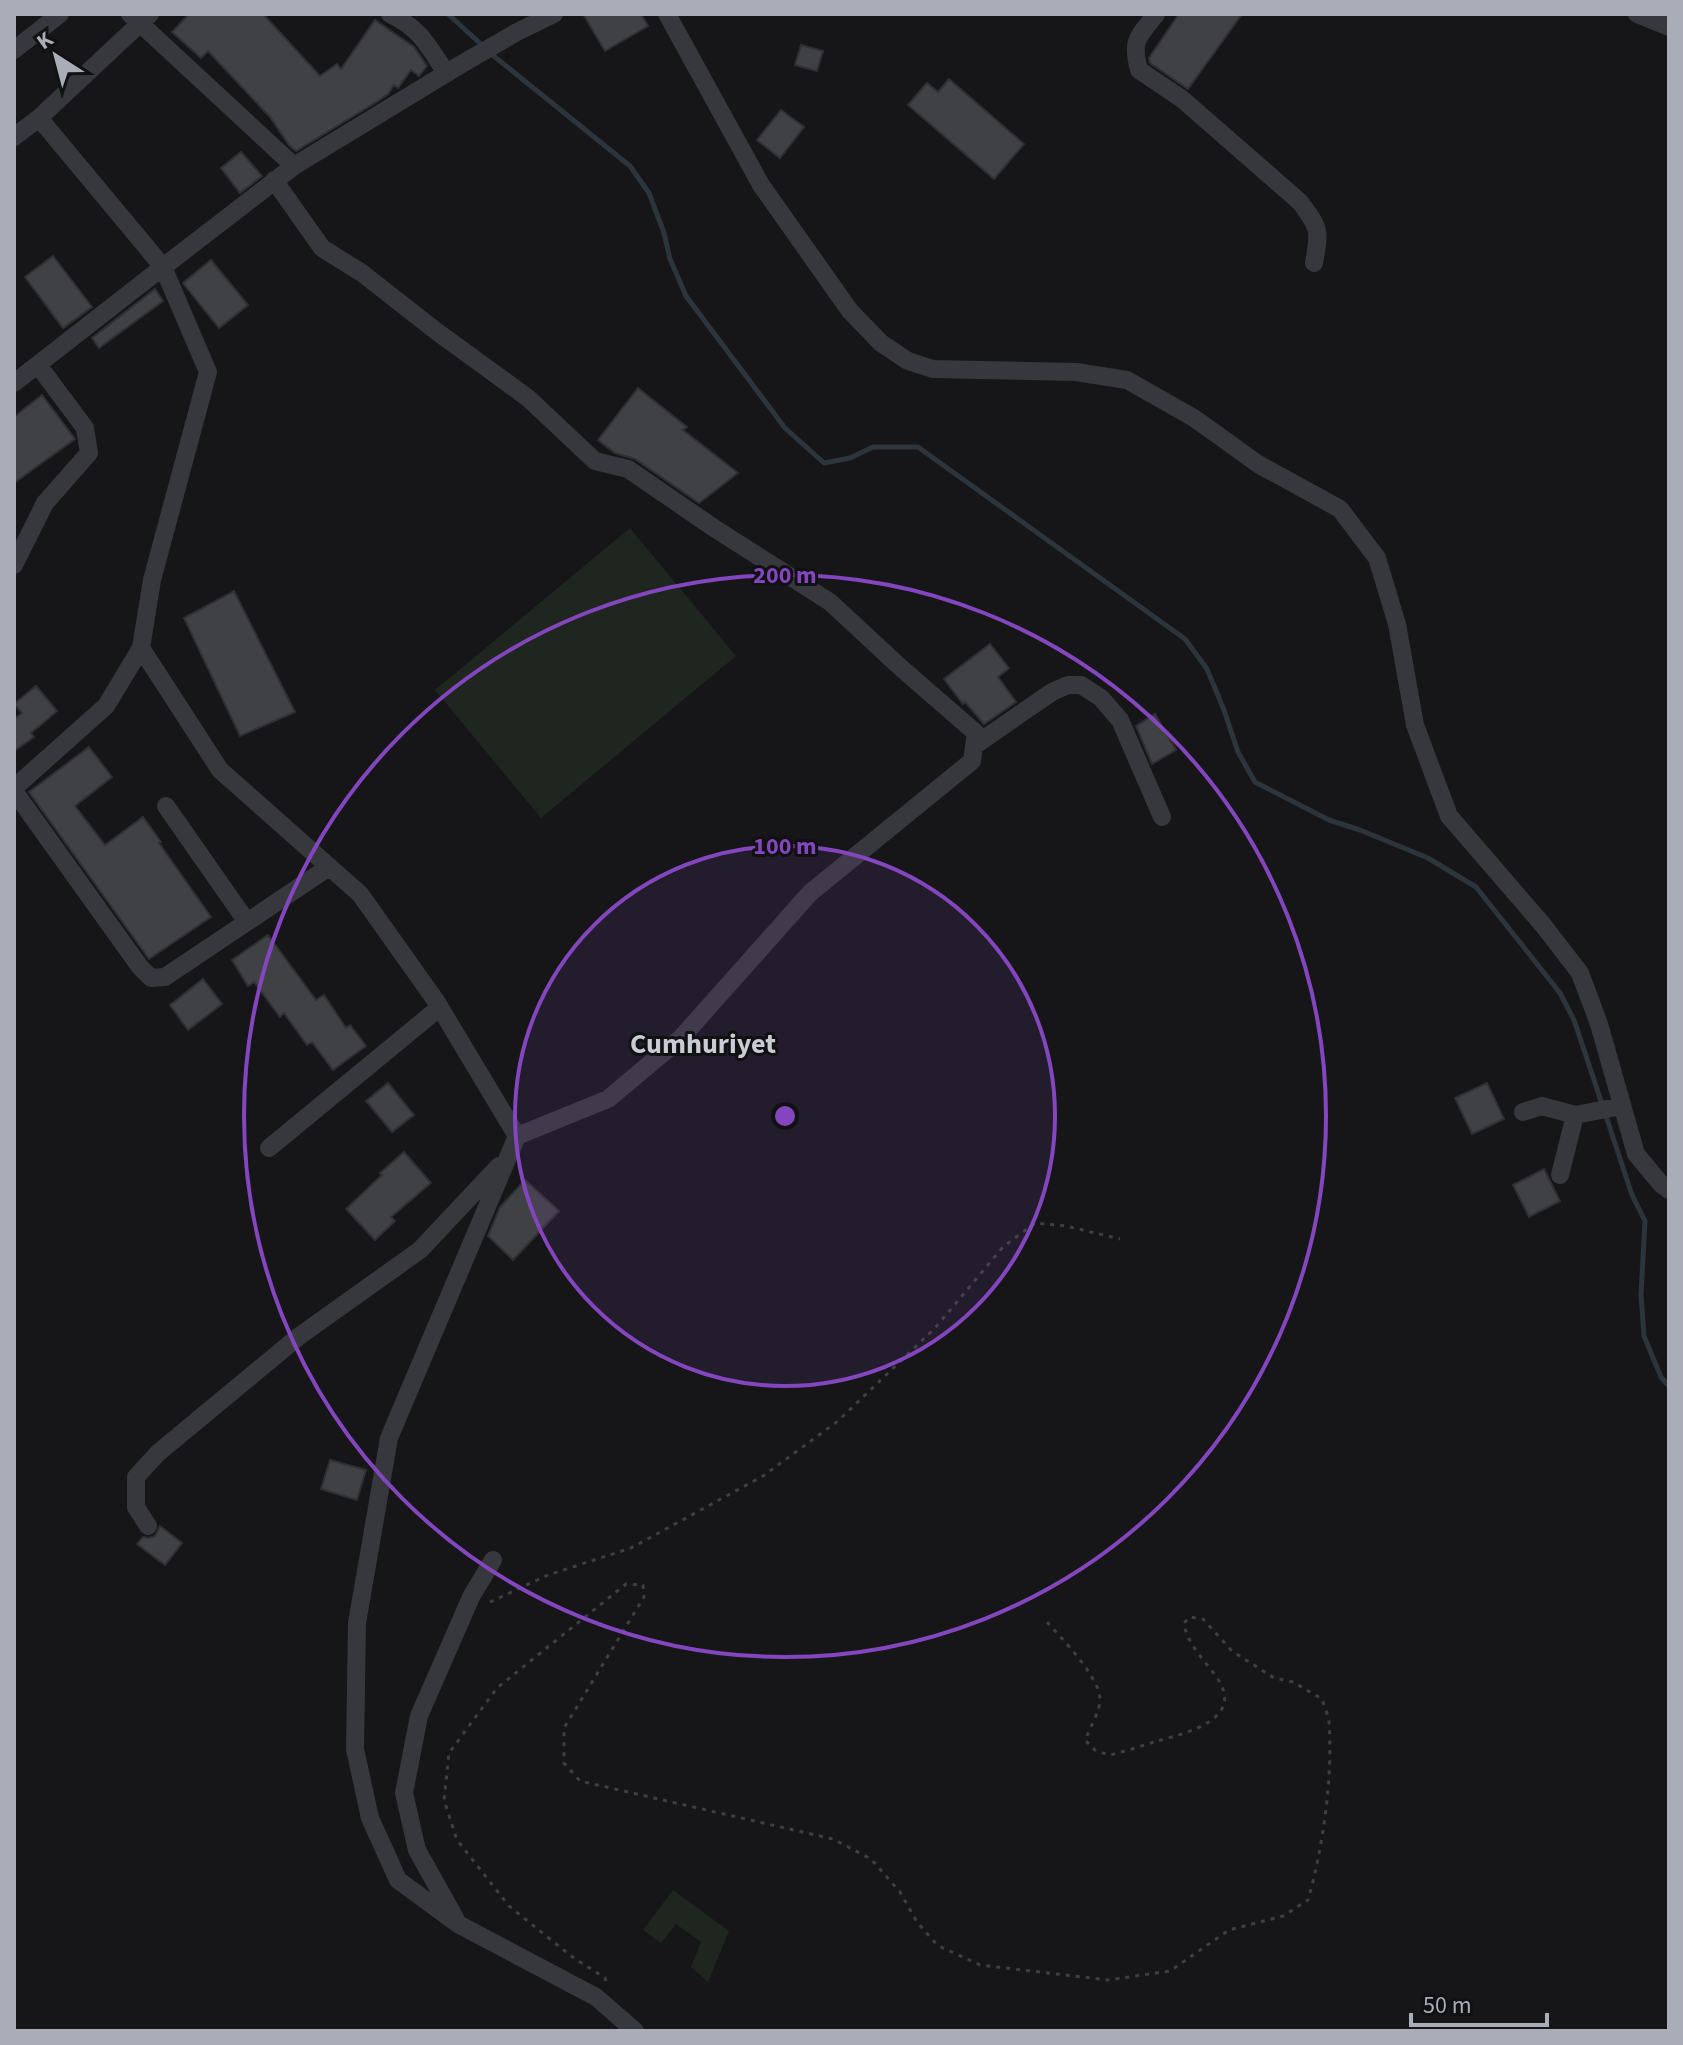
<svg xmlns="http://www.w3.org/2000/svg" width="1683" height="2045" viewBox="0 0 1683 2045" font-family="'Source Sans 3',sans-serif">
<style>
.green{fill:#1e261f}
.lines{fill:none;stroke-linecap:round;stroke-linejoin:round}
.stream{stroke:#2c353c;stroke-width:5}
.building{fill:#404145;stroke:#303034;stroke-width:2}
.path{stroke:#3d3f44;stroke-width:3;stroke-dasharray:4 6;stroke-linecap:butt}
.minor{stroke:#37383d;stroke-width:18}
.ring{fill:none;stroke:#8446be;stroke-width:4}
.labels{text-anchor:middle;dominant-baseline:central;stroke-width:6;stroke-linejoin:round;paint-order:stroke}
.district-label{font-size:28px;font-weight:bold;fill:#c9ccd4;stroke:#111113}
.centre{fill:#8446be;stroke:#111113;stroke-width:4}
.ring-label{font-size:24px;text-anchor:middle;font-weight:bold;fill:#8446be;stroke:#111113;stroke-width:6;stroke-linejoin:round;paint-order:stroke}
</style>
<rect width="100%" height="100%" fill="#161618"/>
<!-- green -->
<path class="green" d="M 630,528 L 736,656 L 541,818 L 435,690 Z
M 673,1890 L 729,1931 L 708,1982 L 691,1967 L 701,1942 L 676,1924 L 661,1943 L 643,1930 Z"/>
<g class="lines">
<!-- stream -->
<path class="stream" d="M 448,14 L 483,46
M 490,53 L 630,166 L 649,193 L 664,233 L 670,259 L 686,296 L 785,428 L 824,463 L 850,458 L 873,447 L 918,447 L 1185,639 L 1207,669 L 1224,710 L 1238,752 L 1255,782 L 1329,820 L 1360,830 L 1428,858 L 1476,887 L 1560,993 L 1574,1020 L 1602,1104
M 1605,1113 L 1632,1195 L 1645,1221 L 1641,1295 L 1644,1336 L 1661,1377 L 1669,1386"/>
</g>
<!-- building -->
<path class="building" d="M 189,14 L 263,14 L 320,76 L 337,64 L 341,69 L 375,20 L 414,47 L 427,66 L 419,76 L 411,70 L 398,88 L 394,85 L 388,94 L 378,101 L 296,151 L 289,145 L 270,117 L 208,51 L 201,58 L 172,32 Z
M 583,14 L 641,14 L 648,26 L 605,51 Z
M 1179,14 L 1242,14 L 1188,89 L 1150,63 L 1149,58 Z
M 801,45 L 823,51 L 817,71 L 795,65 Z
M 949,79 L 1024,144 L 994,179 L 908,105 L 927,83 L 938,92 Z
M 781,110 L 804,127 L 780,158 L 757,140 Z
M 241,152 L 262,176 L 240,193 L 221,168 Z
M 53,256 L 92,307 L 63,328 L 25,277 Z
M 211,260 L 248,305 L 219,328 L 183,283 Z
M 155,289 L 163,301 L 99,348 L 92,338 Z
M 638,388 L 687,427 L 683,430 L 738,473 L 699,503 L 635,459 L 615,453 L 598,440 Z
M 42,395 L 75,439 L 14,483 L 14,417 Z
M 234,591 L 295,712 L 240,736 L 184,618 Z
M 990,644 L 1009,668 L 998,677 L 1016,702 L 984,724 L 965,702 L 963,704 L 944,679 Z
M 36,686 L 57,711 L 31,733 L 34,737 L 14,751 L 14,719 L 22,713 L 14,704 Z
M 1155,714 L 1176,750 L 1152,764 L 1136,726 Z
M 89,747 L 112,777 L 75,806 L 105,845 L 143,817 L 161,842 L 159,843 L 211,917 L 149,959 L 29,792 Z
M 268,935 L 316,1000 L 324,995 L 346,1028 L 350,1025 L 366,1046 L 333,1070 L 312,1042 L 307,1045 L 284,1013 L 280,1017 L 254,982 L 248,986 L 232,960 Z
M 203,979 L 222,1004 L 188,1030 L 170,1005 Z
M 388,1083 L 414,1115 L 392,1132 L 366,1101 Z
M 1487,1083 L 1504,1119 L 1472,1134 L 1455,1098 Z
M 404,1152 L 431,1183 L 391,1217 L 395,1221 L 375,1240 L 346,1209 L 382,1175 L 380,1173 Z
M 1544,1169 L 1560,1201 L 1529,1217 L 1513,1185 Z
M 525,1180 L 559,1211 L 513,1260 L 488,1236 L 500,1207 Z
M 330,1460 L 366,1470 L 357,1500 L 321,1489 Z
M 160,1526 L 182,1543 L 165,1565 L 137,1544 L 143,1537 L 149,1538 L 155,1536 Z"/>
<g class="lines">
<!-- path -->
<path class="path" d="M 490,1602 L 548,1575 L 631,1548 L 763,1476 L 838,1421 L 935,1328 L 1003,1247 L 1035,1223 L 1066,1226 L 1120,1239
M 606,1981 L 605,1978 L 571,1956 L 509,1906 L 457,1840 L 444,1800 L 449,1753 L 497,1688 L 626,1584 L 643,1585 L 644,1597 L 564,1728 L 564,1763 L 580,1781 L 833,1839 L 871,1859 L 900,1892 L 917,1922 L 937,1945 L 980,1965 L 1108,1980 L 1170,1971 L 1229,1930 L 1283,1916 L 1308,1900 C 1323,1848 1333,1776 1329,1722 C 1328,1714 1324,1706 1322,1699 L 1293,1682 L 1274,1678 L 1232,1651 L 1203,1619 L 1190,1617 L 1184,1623 C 1186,1642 1204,1660 1215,1675 C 1248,1718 1188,1733 1157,1741 C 1142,1746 1126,1751 1110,1755 L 1096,1751 L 1085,1740 C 1089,1731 1101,1708 1100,1699 C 1099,1676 1062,1639 1047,1622"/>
<!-- minor -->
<path class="minor" d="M 130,14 L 294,166
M 390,14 C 421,29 428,46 446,73
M 667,14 L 761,185 L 850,311 L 881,343 L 908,361 L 933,369 L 1076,372 L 1127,380 L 1194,418 L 1258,464 L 1340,509 L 1377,558 L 1397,624 L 1415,725 L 1449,816 L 1543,925 L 1580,973 L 1599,1024 L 1636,1154 L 1661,1184 L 1669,1190
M 1156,14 C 1138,38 1131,39 1139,70 L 1182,99 L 1300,202 C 1320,229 1320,230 1314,263
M 1637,14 L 1669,27
M 14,50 L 60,14
M 39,118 L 163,267 L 294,166 L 460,65 L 517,32 L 554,14
M 14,137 L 39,118 L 150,14
M 14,383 L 163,267 L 208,372 L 152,580 L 141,648 L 220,770 L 360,894 L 436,1001 L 517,1136 L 608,1099 L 681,1038 L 810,893 L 972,761 L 976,733 L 900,667 L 830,602 L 714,528 L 628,469 L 595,461 L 528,398 L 436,331 L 362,273 L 322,248 L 274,180
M 14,565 L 45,503 L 89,453 L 85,428 L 38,365
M 974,746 L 1052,692 L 1068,685 L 1081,685 L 1101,698 L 1120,720 L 1162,817
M 14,788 L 106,706 L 141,648
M 14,791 L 140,967 L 151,978 L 165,977 L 329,867
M 166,806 L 247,922
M 1523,1112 L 1542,1106 L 1575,1115 L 1622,1106
M 517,1136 L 389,1438 L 357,1623 L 355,1749 L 370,1818 L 398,1880 L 458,1924 L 596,1997 L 635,2031
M 269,1148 L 439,1008
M 1560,1175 L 1575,1115
M 148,1526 L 136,1507 L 136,1477 L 158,1453 L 298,1337 L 420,1250 L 499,1166
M 455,1918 L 417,1850 L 404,1793 L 419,1716 L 471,1597 L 493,1560"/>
</g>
<!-- distance rings -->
<circle cx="785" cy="1116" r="270" fill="#8446be" fill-opacity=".12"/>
<g class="ring">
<circle cx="785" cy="1116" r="270"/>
<circle cx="785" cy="1116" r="541"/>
</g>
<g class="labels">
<!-- district labels -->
<g class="district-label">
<text x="703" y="1044">Cumhuriyet</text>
</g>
</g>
<circle cx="785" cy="1116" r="12" class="centre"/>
<g class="ring-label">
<text x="785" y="583">200 m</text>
<text x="785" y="854">100 m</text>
</g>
<!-- border -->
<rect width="1683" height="2045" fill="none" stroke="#a8adb8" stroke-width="32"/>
<!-- north arrow -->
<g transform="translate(56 56) rotate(324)" stroke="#111113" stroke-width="6" paint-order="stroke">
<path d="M0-6L14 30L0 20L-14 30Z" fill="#a8adb8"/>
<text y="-12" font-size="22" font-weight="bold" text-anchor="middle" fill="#a8adb8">K</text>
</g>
<!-- scale -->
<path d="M1411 2013v12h136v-12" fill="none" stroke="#a8adb8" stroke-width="4"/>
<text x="1423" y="2013" font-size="24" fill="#a8adb8" stroke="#111113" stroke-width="6" paint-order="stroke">50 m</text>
</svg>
